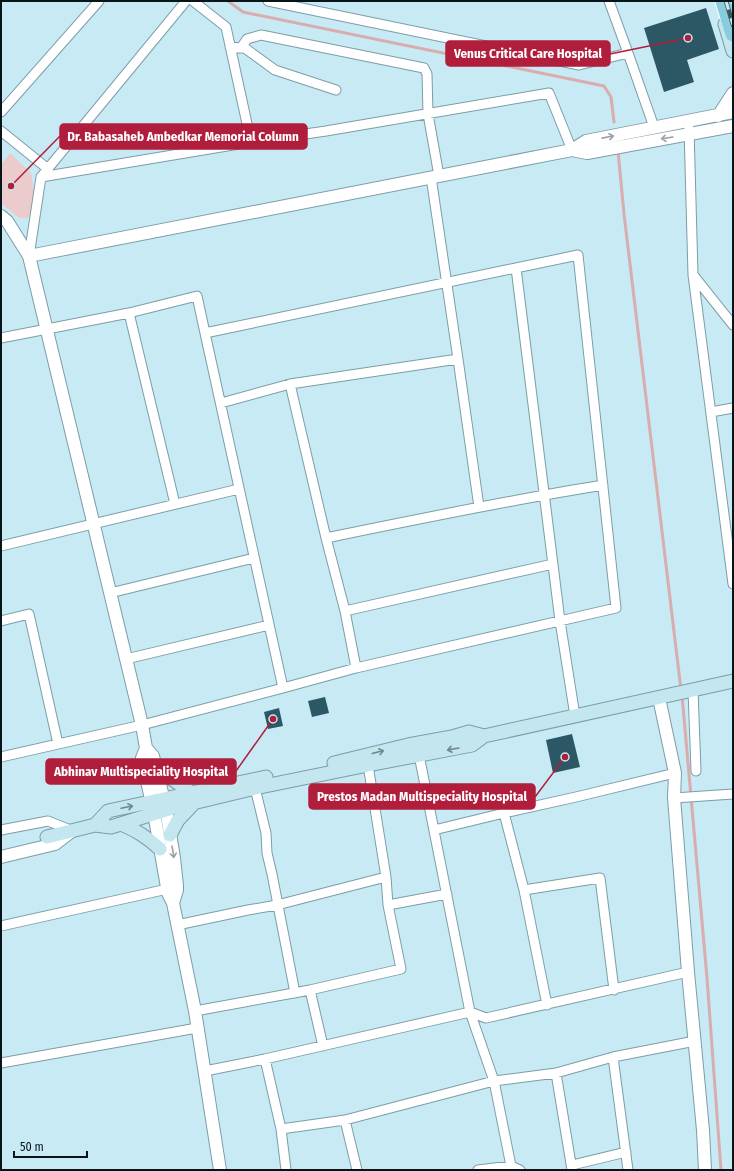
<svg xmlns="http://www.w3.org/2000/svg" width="734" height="1171" viewBox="0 0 734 1171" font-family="'Fira Sans Condensed',sans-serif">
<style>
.green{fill:#ebcbcc}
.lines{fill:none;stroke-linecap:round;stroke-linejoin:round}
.stream{stroke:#d9acad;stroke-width:3}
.building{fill:#2c5764}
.minor-casing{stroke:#7c9da8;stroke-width:11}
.tertiary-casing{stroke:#7c9da8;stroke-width:14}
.secondary-casing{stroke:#7c9da8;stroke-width:15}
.primary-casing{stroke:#fff;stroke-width:17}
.minor{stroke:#fff;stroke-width:9}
.tertiary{stroke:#fff;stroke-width:12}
.secondary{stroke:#c4e6ee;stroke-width:13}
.primary{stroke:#89ccde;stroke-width:15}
.rail-casing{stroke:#40545a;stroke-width:4.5}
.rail{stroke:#c7eaf5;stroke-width:3;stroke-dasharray:9;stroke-linecap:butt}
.oneway{stroke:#9ca1a3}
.oneway2{stroke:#6f888e}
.leader{fill:none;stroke:#b11e3c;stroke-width:1.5}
.callout-dot{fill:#b11e3c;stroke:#c7eaf5;stroke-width:1.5}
.callout{fill:#b11e3c;stroke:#b11e3c;stroke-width:1.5}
.callout-label{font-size:13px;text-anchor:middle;font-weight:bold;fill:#fff}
</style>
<rect width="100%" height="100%" fill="#c7eaf5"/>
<!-- green -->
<path class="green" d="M 10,153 L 31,173 L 34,191 L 33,212 L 27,218 L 19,218 L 1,203 L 1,165 Z"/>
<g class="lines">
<!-- stream -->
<path class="stream" d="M 228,1 L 243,12 L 604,86 L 611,97 L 614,122
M 618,151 L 624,214 L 681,690
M 682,695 L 707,978 L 721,1170"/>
</g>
<!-- building -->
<path class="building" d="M 706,8 L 719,49 L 687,60 L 694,82 L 664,92 L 644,28 Z
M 325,697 L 329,713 L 312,717 L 308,701 Z
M 279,708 L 283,726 L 268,729 L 264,712 Z
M 572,734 L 580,767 L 553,773 L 546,740 Z"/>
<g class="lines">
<!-- minor casing -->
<g class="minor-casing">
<path id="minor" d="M 268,1 L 579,65 L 628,53
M 609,1 L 628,53 L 654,127
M 242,46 L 275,70 L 336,90
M 230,47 L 241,48 L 247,39 L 261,35 L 424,68 L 427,74 L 428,114 L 439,176
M 1,112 L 99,1
M 689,128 L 693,275 L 733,584
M 1,131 L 48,169
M 251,142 L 326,131 L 549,93 L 572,150
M 41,177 L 186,1
M 431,177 L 458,359
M 578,255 L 616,608 L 356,668 L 283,688 L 205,333 Z
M 29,256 L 41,177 L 251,142 L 226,27 L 193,1
M 516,268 L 560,621 L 575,716
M 694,276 L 733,325
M 1,338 L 129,313
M 221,403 L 290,384
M 711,412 L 733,408
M 175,504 L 129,313 L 197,296 L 205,333
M 479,507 L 458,359 L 290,384 L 326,538 C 418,519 510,500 603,485
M 326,538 L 345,611 L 553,564
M 1,546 L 239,489
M 110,593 L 254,558
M 345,611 L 356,668
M 1,621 L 29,614 L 58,744
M 126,659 L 269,625
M 693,690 L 696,771
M 1,757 L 142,725 L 283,688
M 255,788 L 266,833 L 267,853 L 272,874 L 295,993
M 674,798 L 733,794
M 1,830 L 48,821 L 73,831
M 434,830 L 504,813
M 524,890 L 504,813 L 576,797 L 675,773
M 388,905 L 447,894
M 177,925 L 248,910 L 277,905 L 386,877
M 1,926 L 172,888
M 547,1005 L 524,890 L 600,878 L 614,990
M 195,1011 L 310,990
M 470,1012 L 486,1018 L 688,972
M 470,1012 L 494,1081 L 511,1166 L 520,1170
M 323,1046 L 310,990 L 401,969 L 388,905 L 386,877 L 368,765
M 613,1057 L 628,1170
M 265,1059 L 281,1129 L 345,1120 L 494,1081 L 556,1073 L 613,1057 L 695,1041
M 1,1063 L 197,1028
M 205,1071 L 265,1059 L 470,1012 L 418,750
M 556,1073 L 572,1170
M 345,1120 L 357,1170
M 281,1129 L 286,1170
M 572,1165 L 626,1152
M 478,1170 L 511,1166"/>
</g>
<!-- tertiary casing -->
<g class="tertiary-casing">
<path id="tertiary" d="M 718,116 L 733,93
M 572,150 L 586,141 L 733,112
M 1,216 L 7,221 L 29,256 L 142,725 L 146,748 L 142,758 L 154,813 L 168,893 L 173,903 L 195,1011 L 220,1170
M 29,256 L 572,150 L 587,153 L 733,126
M 659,698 L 675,773 L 674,798 L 688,972 L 703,1130 L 705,1170
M 146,748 L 153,756 L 166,809 L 174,858 L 177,886 L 177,890 L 173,903
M 1,857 L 55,844 L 72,831"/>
</g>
<!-- secondary casing -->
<g class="secondary-casing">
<path id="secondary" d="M 725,24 L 733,51
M 334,763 L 408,745 L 452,737 L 469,732 L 484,736
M 155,767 L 192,793
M 121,824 C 137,831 147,837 160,849
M 95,825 L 108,811 L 266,777
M 170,835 L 178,820 L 195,802
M 47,837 L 95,825 L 111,827 L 172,808 L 255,788 L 368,765 L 472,745 L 484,736 L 733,681"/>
</g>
<!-- primary casing -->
<g class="primary-casing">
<path id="primary" d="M 723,1 L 733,34"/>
</g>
<!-- minor -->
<use href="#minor" class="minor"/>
<!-- tertiary -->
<use href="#tertiary" class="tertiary"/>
<!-- secondary -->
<use href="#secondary" class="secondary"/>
<!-- primary -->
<use href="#primary" class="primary"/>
<!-- rail casing -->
<g class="rail-casing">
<path id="rail" d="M 726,1 L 733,25"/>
</g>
<!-- rail -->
<use href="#rail" class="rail"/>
</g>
<!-- one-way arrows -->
<defs><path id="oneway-shaft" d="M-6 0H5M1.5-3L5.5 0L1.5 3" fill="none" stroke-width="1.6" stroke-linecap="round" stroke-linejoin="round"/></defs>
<g class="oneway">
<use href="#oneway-shaft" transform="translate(608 137) rotate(-11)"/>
<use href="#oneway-shaft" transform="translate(667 138) rotate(171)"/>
<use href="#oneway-shaft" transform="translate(173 852) rotate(81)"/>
</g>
<g class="oneway2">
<use href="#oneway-shaft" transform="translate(453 749) rotate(170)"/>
<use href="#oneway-shaft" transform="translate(378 752) rotate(-14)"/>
<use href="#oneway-shaft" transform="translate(127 807) rotate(-12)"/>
</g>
<!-- callouts -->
<path class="leader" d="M688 38L610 54M11 186L60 136M273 719L236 771M565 757L535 797"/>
<g class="callout-dot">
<circle cx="688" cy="38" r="4"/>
<circle cx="11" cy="186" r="4"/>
<circle cx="273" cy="719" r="4"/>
<circle cx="565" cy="757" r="4"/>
</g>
<g class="callout">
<rect x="446" y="41" width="164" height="25" rx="4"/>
<rect x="60" y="124" width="247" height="25" rx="4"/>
<rect x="46" y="759" width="190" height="25" rx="4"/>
<rect x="309" y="784" width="226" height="25" rx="4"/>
</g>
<g class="callout-label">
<text x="528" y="58">Venus Critical Care Hospital</text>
<text x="183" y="141">Dr. Babasaheb Ambedkar Memorial Column</text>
<text x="141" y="776">Abhinav Multispeciality Hospital</text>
<text x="422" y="801">Prestos Madan Multispeciality Hospital</text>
</g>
<!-- border -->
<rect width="734" height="1171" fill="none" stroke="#071418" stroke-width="4"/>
<!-- scale -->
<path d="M14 1151v6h73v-6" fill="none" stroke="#071418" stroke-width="2"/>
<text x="20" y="1151" font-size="12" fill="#071418" stroke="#c7eaf5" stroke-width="3" paint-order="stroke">50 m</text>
</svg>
